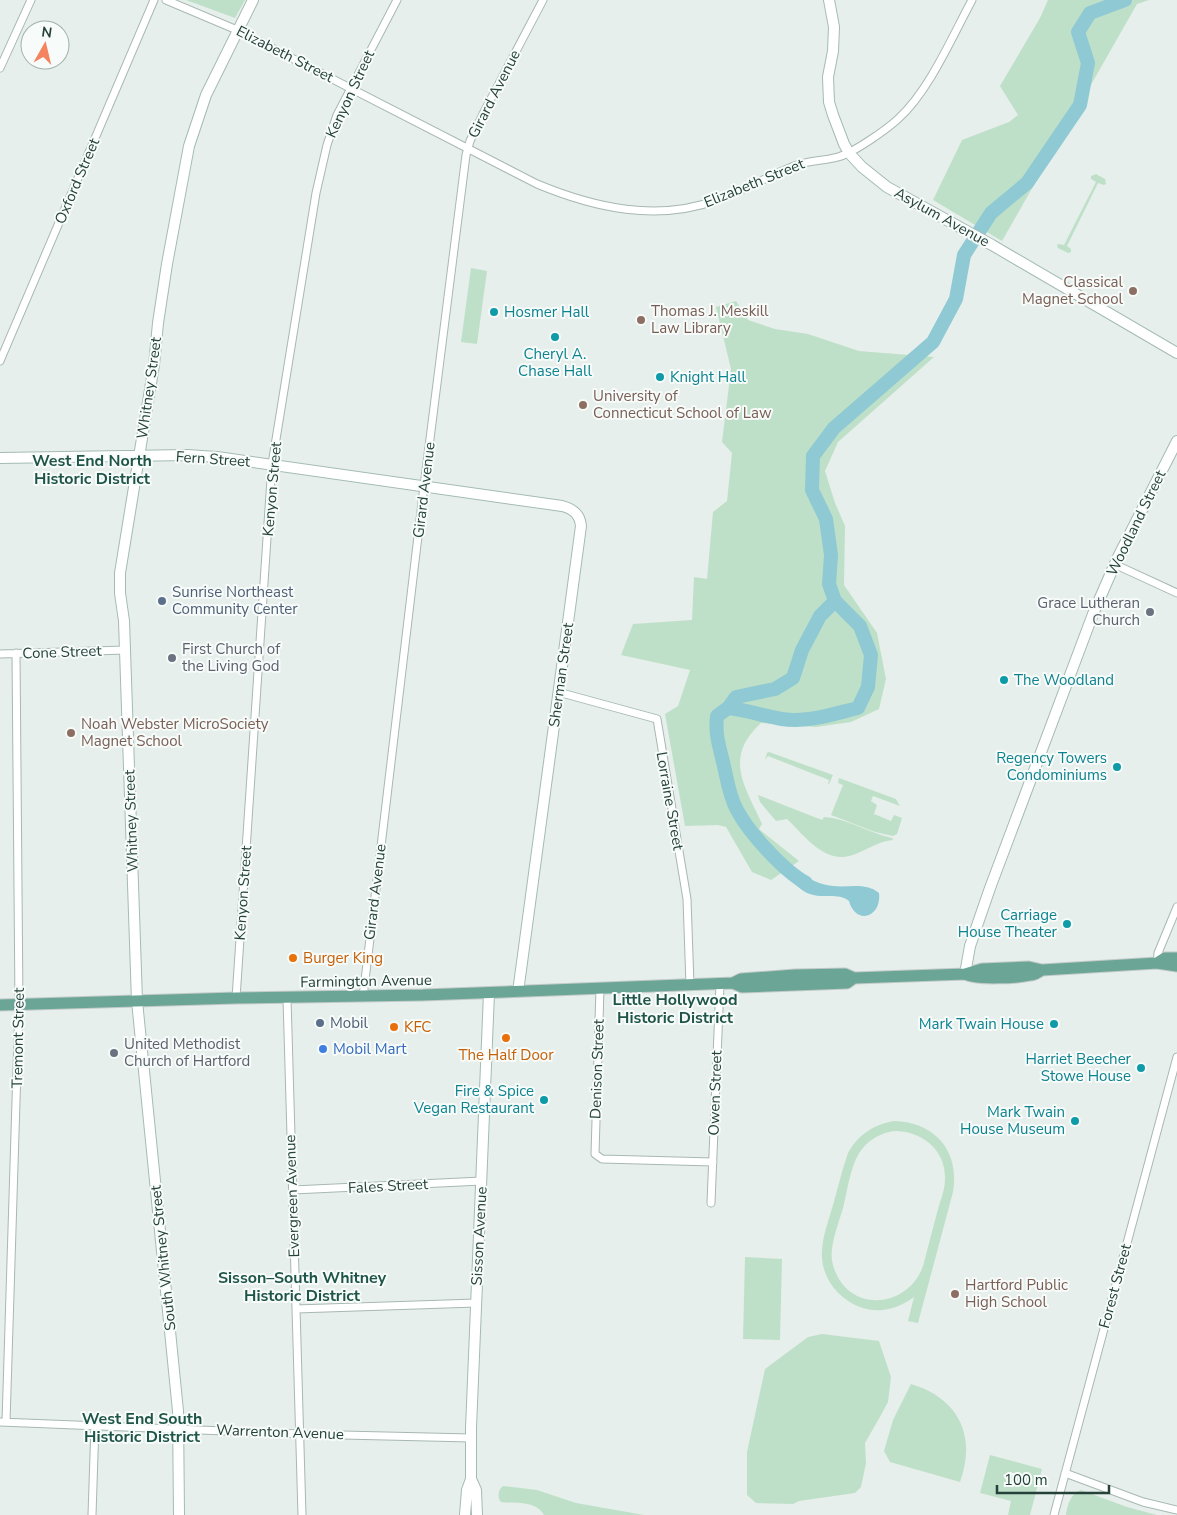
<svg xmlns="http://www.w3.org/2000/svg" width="1177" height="1515" viewBox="0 0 1177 1515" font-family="'Nunito Sans',sans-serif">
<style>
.green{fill:#bfe0c8;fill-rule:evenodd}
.water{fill:#8ec9d4}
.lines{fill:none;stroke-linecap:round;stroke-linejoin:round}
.river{stroke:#8ec9d4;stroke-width:14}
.street-casing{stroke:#a8b8b2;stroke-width:9}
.secondary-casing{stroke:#a4bbb3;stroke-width:12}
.primary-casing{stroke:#c2cac8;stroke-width:13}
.street{stroke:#fff;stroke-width:7}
.secondary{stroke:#fff;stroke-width:10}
.primary{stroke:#6aa596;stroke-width:11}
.education-dot{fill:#8d6e63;stroke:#f7fbf9;stroke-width:2}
.culture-dot{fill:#0f9aa8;stroke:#f7fbf9;stroke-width:2}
.service-dot{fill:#5c6f8a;stroke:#f7fbf9;stroke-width:2}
.worship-dot{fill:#6b7280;stroke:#f7fbf9;stroke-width:2}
.food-dot{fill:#e8710a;stroke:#f7fbf9;stroke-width:2}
.shop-dot{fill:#3f7fe0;stroke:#f7fbf9;stroke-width:2}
.labels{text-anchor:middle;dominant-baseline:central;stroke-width:4;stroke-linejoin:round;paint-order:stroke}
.street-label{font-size:15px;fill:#24423a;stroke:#f7fbf9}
.education-label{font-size:15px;fill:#785e54;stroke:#f7fbf9;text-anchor:start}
.culture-label{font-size:15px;fill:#0d838f;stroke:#f7fbf9;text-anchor:end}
.service-label{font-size:15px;fill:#4e5e75;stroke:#f7fbf9;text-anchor:start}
.worship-label{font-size:15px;fill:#5b616d;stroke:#f7fbf9;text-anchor:start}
.food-label{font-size:15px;fill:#c56008;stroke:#f7fbf9;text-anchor:start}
.shop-label{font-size:15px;fill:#366cbe;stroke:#f7fbf9;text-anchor:start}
.neighbourhood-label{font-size:16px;font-weight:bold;fill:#1f5548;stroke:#f7fbf9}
</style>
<rect width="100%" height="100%" fill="#e6efeb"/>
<!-- green -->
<path class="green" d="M 186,0 L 245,0 L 235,18 Z
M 1048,0 L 1149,0 L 1137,4 L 1002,241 L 933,200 L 962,140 L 1009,122 L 1018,115 L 1000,86 L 1040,18 Z
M 1096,174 L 1105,179 L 1106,184 L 1104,185 L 1098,183 L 1067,246 L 1071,249 L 1071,252 L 1068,253 L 1058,248 L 1057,245 L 1059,244 L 1064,245 L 1096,182 L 1091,179 L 1091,176 Z
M 471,268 L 487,271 L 477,344 L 461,342 Z
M 736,301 L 748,320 L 775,329 L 808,334 L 859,351 L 934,357 L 838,442 L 825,471 L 835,503 L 845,526 L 844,585 L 877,633 L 886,679 L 879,709 L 851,722 L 816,727 L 761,723 C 723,758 745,786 762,824 L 759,829 L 799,861 L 771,880 L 752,872 L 726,827 L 718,825 L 685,826 L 665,714 L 678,706 L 690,670 L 621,655 L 633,624 L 692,620 L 694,577 L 707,579 L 713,512 L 727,501 L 732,453 L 722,442 L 731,369 L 716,307 Z
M 769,752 L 833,775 L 829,784 L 828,784 L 829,780 L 768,756 L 765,760 L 767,753 Z
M 839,778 L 896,799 L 900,806 L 873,796 L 871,801 L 877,805 L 874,814 L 891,821 L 894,815 L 902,818 L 897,834 L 893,836 L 875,832 L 831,815 L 843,785 L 838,783 Z
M 758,795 L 822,820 L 824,817 C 846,818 869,833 892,838 L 893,840 C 880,841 870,848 858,853 C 827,868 807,838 787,819 L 776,821 L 760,802 Z
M 894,1121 C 935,1122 960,1151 953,1192 L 918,1323 L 908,1321 L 914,1297 C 898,1309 879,1314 860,1307 C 836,1298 820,1275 822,1250 C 823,1235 829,1219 833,1205 C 838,1187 842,1170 848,1153 C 859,1134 873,1125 894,1121 ZM 894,1131 C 922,1131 946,1150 945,1179 C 945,1189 941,1199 938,1209 C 933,1228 928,1247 923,1266 C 909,1307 852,1314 835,1271 C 832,1264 831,1256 832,1249 C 834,1235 839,1221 843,1208 C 848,1189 850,1165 862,1149 C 870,1139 881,1133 894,1131 Z
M 745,1257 L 782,1259 L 780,1340 L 743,1339 Z
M 822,1334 L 879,1341 L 891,1377 L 888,1402 L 881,1415 L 865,1443 L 866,1463 L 861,1487 L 855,1493 L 799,1501 L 793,1504 L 756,1503 L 747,1495 L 747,1452 L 765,1369 L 808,1337 Z
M 911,1384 C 958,1398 977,1435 960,1482 L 890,1462 L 884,1451 L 893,1420 Z
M 990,1455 L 1042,1469 L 1030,1515 L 1008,1515 L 1011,1501 L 980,1493 Z
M 503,1486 L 537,1490 L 576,1503 L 644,1515 L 544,1515 C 535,1500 516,1504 501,1502 C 497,1498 498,1489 503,1486 Z
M 1081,1490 L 1127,1507 L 1157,1515 L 1066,1515 C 1067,1505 1071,1493 1081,1490 Z"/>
<!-- water -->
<path class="water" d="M 797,871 C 807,878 820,885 833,886 C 849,888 865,882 879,893 C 882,917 856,926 849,901 C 838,892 823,899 810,894 C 802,892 794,883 788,877 L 791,873 Z"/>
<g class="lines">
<!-- river -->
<path class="river" d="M 728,708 L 736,697 L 775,689 L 793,678 L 802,650 L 820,616 L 835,601
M 806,883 C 784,871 749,833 737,810 C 729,796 727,778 723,762 C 719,745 715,734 717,716 L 728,708 C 747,710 763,716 782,719 C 807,723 833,714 858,708 L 868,687 L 871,655 L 860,626 L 835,601 L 829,584 L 831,555 L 826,519 L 812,490 L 813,456 L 834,428 L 933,342 L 956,299 L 964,255 L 991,213 L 1027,183 L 1080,105 L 1088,63 L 1078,32 L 1090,13 L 1125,0"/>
<!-- street casing -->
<g class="street-casing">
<path id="street" d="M 166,0 L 237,30 L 537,184 C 595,208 657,222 717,200 C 745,190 770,175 797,165 C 811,160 824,161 838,157 C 853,153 886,130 898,119 C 929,91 952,37 972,0
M 0,68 L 31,0
M 0,361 L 154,0
M 1114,564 L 1177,593
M 0,654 L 125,650
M 558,692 L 657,719 L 687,899 L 690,985
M 1157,963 L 1158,953 L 1177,907
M 600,988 L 595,1154 L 602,1159 L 713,1162
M 363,997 L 424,486 L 466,155 L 470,141 L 484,112 L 543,0
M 236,998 L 272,464 L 316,193 L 327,145 L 337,115 L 397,0
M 287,998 L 302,1515
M 293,1190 L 482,1181
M 711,1203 L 720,984
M 296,1309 L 476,1303
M 0,1422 L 300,1434 L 471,1438
M 6,1422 L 19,1005 L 16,653
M 1065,1473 L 1143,1502 L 1177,1510
M 92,1515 L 95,1425
M 1054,1515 L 1177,1057"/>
</g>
<!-- secondary casing -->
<g class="secondary-casing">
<path id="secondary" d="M 829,0 L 834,27 L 833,51 L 828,77 L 829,102 L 833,115 L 844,144 L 849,153 L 862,167 L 887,187 L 992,245 L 1177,353
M 0,458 L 187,455 L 217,457 L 562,506 C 574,509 580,515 581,526 L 518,992
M 965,974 L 970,946 L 990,888 L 1093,614 L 1117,559 L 1177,441
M 471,1479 L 476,1490 L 477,1515
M 179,1515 L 178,1411 L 137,1001 L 124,621 L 120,593 L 120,573 L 154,365 L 158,323 L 167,264 L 189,146 L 206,95 L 253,0
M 465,1515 L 467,1490 L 471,1479 L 471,1428 L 489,993"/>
</g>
<!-- primary casing -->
<g class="primary-casing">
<path id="primary" d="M 1157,963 L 1165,958 L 1177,958
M 965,974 C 976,980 1018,978 1031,975 C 1035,975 1038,972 1042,970
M 733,983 L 741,979 L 795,975 L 845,974 L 854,978 L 965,974 L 982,969 L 1029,967 L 1042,970 L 1157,963 L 1177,966
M 0,1005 L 236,998 L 423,995 L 733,983 L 742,987 L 847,983 L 854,978"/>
</g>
<!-- street -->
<use href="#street" class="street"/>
<!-- secondary -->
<use href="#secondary" class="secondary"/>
<!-- primary -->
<use href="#primary" class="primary"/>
</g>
<!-- markers -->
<g class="education-dot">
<circle cx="1133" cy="291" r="5"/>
<circle cx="641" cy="320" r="5"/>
<circle cx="583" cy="405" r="5"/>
<circle cx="71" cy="733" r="5"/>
<circle cx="955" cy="1294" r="5"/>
</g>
<g class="culture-dot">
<circle cx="494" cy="312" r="5"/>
<circle cx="555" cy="337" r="5"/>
<circle cx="660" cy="377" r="5"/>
<circle cx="1004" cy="680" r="5"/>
<circle cx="1117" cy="767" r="5"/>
<circle cx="1067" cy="924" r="5"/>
<circle cx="1054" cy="1024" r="5"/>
<circle cx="1141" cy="1068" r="5"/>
<circle cx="544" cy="1100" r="5"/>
<circle cx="1075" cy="1121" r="5"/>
</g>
<g class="service-dot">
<circle cx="162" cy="601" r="5"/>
<circle cx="320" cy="1023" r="5"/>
</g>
<g class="worship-dot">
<circle cx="1150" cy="612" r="5"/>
<circle cx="172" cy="658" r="5"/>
<circle cx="114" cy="1053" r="5"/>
</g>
<g class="food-dot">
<circle cx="293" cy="958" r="5"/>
<circle cx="394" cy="1027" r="5"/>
<circle cx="506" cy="1038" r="5"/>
</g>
<circle class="shop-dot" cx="323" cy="1049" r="5"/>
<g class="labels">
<!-- street labels -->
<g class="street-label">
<text transform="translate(285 54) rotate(27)">Elizabeth Street</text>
<text transform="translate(350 94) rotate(-65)">Kenyon Street</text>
<text transform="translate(494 94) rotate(-63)">Girard Avenue</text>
<text transform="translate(77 181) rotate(-67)">Oxford Street</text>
<text transform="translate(754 183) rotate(-22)">Elizabeth Street</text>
<text transform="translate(942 217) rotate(29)">Asylum Avenue</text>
<text transform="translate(149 388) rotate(-82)">Whitney Street</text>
<text transform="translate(213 459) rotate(4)">Fern Street</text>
<text transform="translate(272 489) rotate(-85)">Kenyon Street</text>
<text transform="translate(424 490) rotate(-83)">Girard Avenue</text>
<text transform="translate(1136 523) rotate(-64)">Woodland Street</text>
<text transform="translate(62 652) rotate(-2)">Cone Street</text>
<text transform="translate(561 675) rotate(-82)">Sherman Street</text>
<text transform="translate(670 801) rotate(80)">Lorraine Street</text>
<text transform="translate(131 821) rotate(-92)">Whitney Street</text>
<text transform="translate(375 892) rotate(-83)">Girard Avenue</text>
<text transform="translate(243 893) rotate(-86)">Kenyon Street</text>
<text transform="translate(366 981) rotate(-1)">Farmington Avenue</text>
<text transform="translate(18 1038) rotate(-89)">Tremont Street</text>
<text transform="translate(597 1069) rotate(-88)">Denison Street</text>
<text transform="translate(715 1093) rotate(-88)">Owen Street</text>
<text transform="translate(388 1186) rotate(-3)">Fales Street</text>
<text transform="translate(292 1196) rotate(-92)">Evergreen Avenue</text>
<text transform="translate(479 1236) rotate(-87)">Sisson Avenue</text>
<text transform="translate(163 1258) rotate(-96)">South Whitney Street</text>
<text transform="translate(1115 1286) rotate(-75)">Forest Street</text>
<text transform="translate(280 1432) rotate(2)">Warrenton Avenue</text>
</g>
<!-- education labels -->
<g class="education-label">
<text x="1123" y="282" text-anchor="end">Classical<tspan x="1123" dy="17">Magnet School</tspan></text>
<text x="651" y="311">Thomas J. Meskill<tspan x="651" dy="17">Law Library</tspan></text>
<text x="593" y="396">University of<tspan x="593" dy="17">Connecticut School of Law</tspan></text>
<text x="81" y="724">Noah Webster MicroSociety<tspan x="81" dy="17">Magnet School</tspan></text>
<text x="965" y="1285">Hartford Public<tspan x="965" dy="17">High School</tspan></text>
</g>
<!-- culture labels -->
<g class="culture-label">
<text x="504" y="312" text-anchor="start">Hosmer Hall</text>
<text x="555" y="354" text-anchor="middle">Cheryl A.<tspan x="555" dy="17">Chase Hall</tspan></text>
<text x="670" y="377" text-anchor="start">Knight Hall</text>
<text x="1014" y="680" text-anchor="start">The Woodland</text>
<text x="1107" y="758">Regency Towers<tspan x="1107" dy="17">Condominiums</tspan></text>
<text x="1057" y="915">Carriage<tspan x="1057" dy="17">House Theater</tspan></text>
<text x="1044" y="1024">Mark Twain House</text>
<text x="1131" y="1059">Harriet Beecher<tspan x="1131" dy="17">Stowe House</tspan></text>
<text x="534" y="1091">Fire &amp; Spice<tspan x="534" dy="17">Vegan Restaurant</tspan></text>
<text x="1065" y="1112">Mark Twain<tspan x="1065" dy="17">House Museum</tspan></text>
</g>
<!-- service labels -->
<g class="service-label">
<text x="172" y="592">Sunrise Northeast<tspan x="172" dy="17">Community Center</tspan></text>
<text x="330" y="1023">Mobil</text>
</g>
<!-- worship labels -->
<g class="worship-label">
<text x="1140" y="603" text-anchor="end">Grace Lutheran<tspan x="1140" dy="17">Church</tspan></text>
<text x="182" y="649">First Church of<tspan x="182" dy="17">the Living God</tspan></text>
<text x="124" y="1044">United Methodist<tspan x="124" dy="17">Church of Hartford</tspan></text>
</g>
<!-- food labels -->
<g class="food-label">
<text x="303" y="958">Burger King</text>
<text x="404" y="1027">KFC</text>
<text x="506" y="1055" text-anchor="middle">The Half Door</text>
</g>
<!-- shop labels -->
<g class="shop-label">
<text x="333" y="1049">Mobil Mart</text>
</g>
<!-- neighbourhood labels -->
<g class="neighbourhood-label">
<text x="92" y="461">West End North<tspan x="92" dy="18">Historic District</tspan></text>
<text x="675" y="1000">Little Hollywood<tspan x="675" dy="18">Historic District</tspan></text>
<text x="302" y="1278">Sisson–South Whitney<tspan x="302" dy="18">Historic District</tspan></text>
<text x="142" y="1419">West End South<tspan x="142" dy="18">Historic District</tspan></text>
</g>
</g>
<!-- north arrow -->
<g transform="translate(45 45) rotate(8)"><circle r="24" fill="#f7fbf9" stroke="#a3b1ad"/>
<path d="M0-4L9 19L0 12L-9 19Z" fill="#f4845f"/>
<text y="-8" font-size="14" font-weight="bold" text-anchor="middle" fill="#24423a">N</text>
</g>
<!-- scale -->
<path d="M997 1485v8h112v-8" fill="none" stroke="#24423a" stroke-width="2.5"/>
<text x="1004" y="1485" font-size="15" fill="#24423a" stroke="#f7fbf9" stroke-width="4" paint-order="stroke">100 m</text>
</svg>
